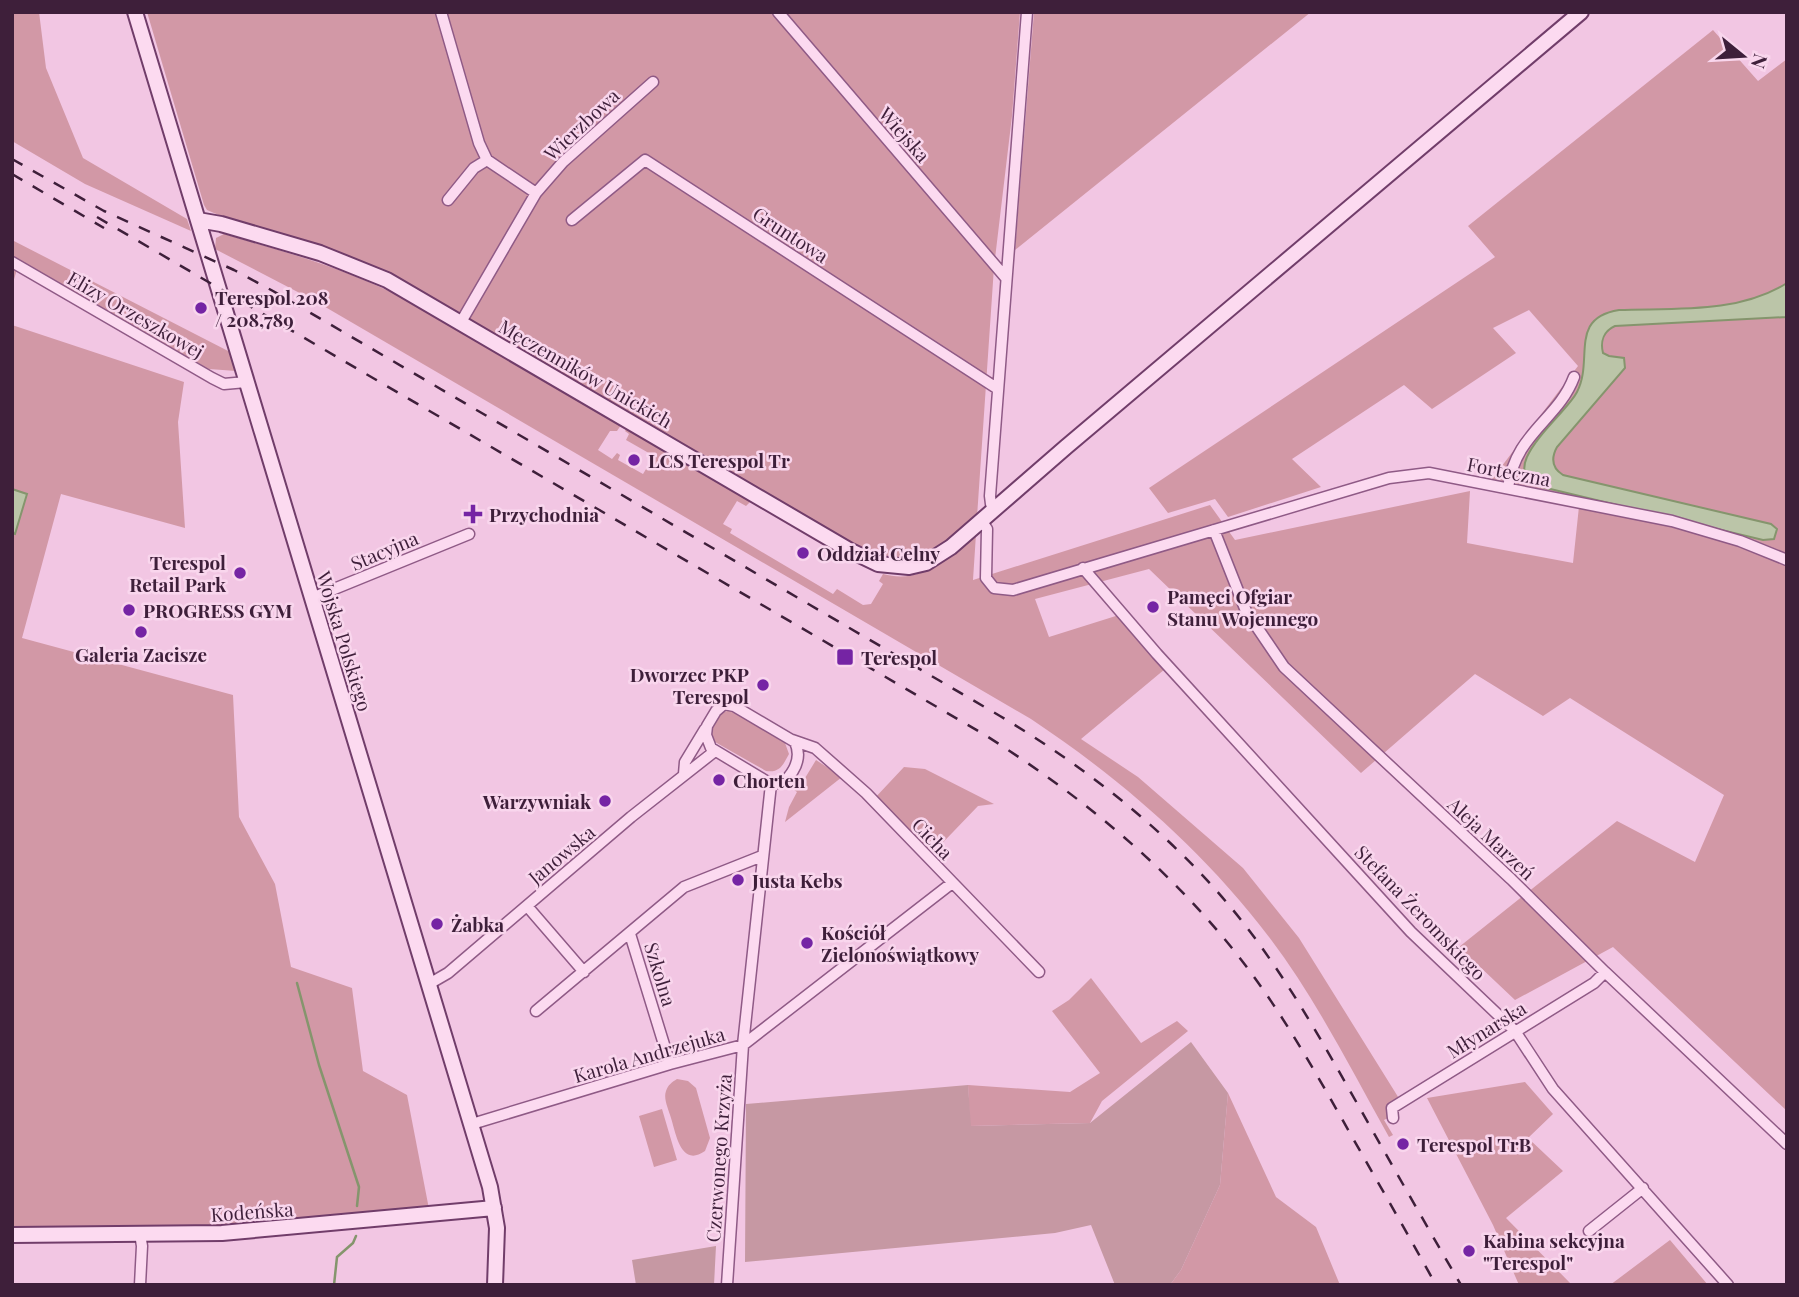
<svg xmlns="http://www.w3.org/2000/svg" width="1799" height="1297" viewBox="0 0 1799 1297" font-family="'Playfair Display',serif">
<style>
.green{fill:#d298a6}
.cemetery{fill:#c698a3}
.water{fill:#bbc5a8;stroke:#85956d;stroke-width:2}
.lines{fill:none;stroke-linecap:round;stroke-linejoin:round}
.stream{stroke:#85956d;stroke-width:2.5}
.street-casing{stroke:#8f5a86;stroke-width:13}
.secondary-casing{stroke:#713d6a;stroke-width:18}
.street{stroke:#fcdaf0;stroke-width:10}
.secondary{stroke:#fcdaf0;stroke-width:14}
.rail{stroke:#3e1f3a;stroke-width:2.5;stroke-dasharray:12 12;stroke-linecap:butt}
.poi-dot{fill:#7524a4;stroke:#f9d6ed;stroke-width:2.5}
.labels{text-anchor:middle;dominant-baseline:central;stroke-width:5;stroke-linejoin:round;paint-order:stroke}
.street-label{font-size:19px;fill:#3e1f3a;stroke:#f9d6ed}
.poi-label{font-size:19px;font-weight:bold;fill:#3e1f3a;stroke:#f9d6ed;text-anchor:start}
</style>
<rect width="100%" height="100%" fill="#f2c6e3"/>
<!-- green -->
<path class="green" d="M 12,12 L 39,12 L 46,68 L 83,158 L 187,219 L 191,231 L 85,184 L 12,141 Z
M 147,12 L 1020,12 L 1012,116 L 994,267 L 977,517 C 955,537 929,562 897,562 C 888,562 878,557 870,555 L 485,329 L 207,210 L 204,205 Z
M 1034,12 L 1311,12 L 1015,250 Z
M 1713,30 L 1758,81 L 1787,59 L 1787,1111 L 1613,947 L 1515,1000 L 1459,947 L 1617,821 L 1695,862 L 1724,795 L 1570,698 L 1543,716 L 1475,674 L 1361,773 L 1149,569 L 1035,599 L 1049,637 L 1119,615 L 1165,669 L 1081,739 L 1138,777 L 1243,868 L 1299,938 L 1400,1100 L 1386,1109 L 1390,1117 L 1384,1120 L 1393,1135 L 1389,1137 C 1351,1069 1316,999 1269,937 C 1203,850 1121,779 1031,719 L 315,301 L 215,249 L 216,238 L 224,234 C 292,254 348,269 411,302 L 621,425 L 617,431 L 610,431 L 598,450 L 612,459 L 617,453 L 620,455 L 618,460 L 643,474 L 654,456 L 626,440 L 629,434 L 625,431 L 627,428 L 751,501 L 746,506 L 737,501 L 723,524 L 732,529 L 730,533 L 833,594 L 837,589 L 863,605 L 871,604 L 883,584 L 879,581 L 883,574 C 922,585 949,557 976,534 L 973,580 L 1210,505 L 1235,540 L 1470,491 L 1467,543 L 1573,563 L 1580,497 L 1492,479 L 1578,366 L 1529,310 L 1493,328 L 1516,353 L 1432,409 L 1404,385 L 1292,459 L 1321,487 L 1228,517 L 1215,499 L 1168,513 L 1149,488 L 1495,257 L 1468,226 Z
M 12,240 L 232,353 L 236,371 L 209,369 L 182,360 L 18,266 L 12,286 Z
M 12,325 L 184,382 L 178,422 L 185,528 L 61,494 L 22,638 L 233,695 L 239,817 L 275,884 L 291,967 L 352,988 L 363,1071 L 407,1095 L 429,1209 L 209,1228 L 12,1229 Z
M 727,711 L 732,711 L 785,743 L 789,754 C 783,765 780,773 766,771 L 715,742 L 711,734 L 712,727 L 720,713 Z
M 816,760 L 842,777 L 785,822 L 789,807 L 797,792 L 791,788 L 800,777 L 804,779 L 802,783 Z
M 904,767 L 925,769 L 994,804 L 978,806 L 928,858 L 873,800 Z
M 1091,978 L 1141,1043 L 1177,1021 L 1188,1031 L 1102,1101 L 1090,1123 L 970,1126 L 968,1085 L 1070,1092 L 1100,1073 L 1052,1011 L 1069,1000 Z
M 677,1079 L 688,1081 L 696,1088 L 710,1138 L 705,1151 C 681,1168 676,1134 671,1118 C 669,1110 663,1099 666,1091 C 668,1085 672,1082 677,1079 Z
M 1525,1082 L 1553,1114 L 1528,1138 L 1563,1171 L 1506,1218 L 1572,1285 L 1519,1285 L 1493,1225 L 1427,1098 Z
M 1228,1093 L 1276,1197 L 1316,1227 L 1340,1285 L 1170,1285 L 1181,1270 L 1220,1185 Z
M 662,1109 L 677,1160 L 654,1167 L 639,1116 Z
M 1670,1240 L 1708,1285 L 1610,1285 Z"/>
<!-- cemetery -->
<path class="cemetery" d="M 1191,1042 L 1228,1093 L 1220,1185 L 1181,1270 L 1170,1285 L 1115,1285 L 1091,1225 L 1055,1233 L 745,1262 L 746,1104 L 968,1085 L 971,1126 L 1090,1123 Z
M 716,1246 L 714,1285 L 636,1285 L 632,1260 Z"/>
<!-- water -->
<path class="water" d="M 1787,283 L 1787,317 L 1615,326 C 1604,331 1600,341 1603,353 L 1609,356 L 1624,358 L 1625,368 L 1557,447 C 1551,458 1552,468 1563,475 L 1771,524 L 1777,529 L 1774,539 L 1763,540 L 1542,487 C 1491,470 1565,416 1577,392 C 1594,360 1568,318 1619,310 C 1674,308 1738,314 1787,283 Z
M 12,489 L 27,494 L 15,534 L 12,533 Z"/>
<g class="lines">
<!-- stream -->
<path class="stream" d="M 297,983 L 319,1065 L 359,1187 L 357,1206
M 334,1285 L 337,1257 L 353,1243 L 356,1236"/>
<!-- street casing -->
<g class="street-casing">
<path id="street" d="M 441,12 L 479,143 L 487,160 L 536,193
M 778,12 L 1006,278
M 448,200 L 474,168 L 487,160
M 572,220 L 645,160 L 998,389
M 12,262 L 212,378 L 224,384 L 246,382
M 461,322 L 536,193 L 563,162 L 653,82
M 1508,488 C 1515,433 1558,420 1574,377
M 994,509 L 991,504 L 990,496 L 1027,12
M 981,520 L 987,529 L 986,578 L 994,588 L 1013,590 L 1389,478 L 1429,473 L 1672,521 L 1740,541 L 1787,560
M 1214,530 L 1246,611 L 1284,667 L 1511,879 L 1605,972 L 1787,1144
M 1083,568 L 1157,654 L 1411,932 L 1515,1031 L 1553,1089 L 1728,1285
M 312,598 L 469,534
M 724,704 L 734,706 L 795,742 C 802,757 795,771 784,782 L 771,784 L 711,748 L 706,735 L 707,726 L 716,711 Z
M 792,740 L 815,748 L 866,793 L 1039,972
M 684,774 L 685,762 L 705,729
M 527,906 L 584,972
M 630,934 L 670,1064
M 429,984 L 448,973 L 631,817 L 715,751
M 536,1011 L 684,887 L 762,856
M 1393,1118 L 1392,1108 L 1594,983 L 1605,972
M 472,1124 L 670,1064 L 743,1045 L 952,883
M 1589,1231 L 1643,1188
M 140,1234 L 142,1246 L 140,1285
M 727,1285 L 743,1045 L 771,784"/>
</g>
<!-- secondary casing -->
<g class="secondary-casing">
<path id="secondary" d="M 135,12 L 490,1187 L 497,1228 L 495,1285
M 198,220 L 221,224 L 320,253 L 387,280 L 849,550 L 878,564 L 909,567 L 926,563 L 951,547 L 1066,447 L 1581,12
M 12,1235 L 222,1233 L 494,1208"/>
</g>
<!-- street -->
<use href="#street" class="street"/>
<!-- secondary -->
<use href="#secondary" class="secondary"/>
<!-- rail -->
<path class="rail" d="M 12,159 L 104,211 L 234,270 L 273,291 L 1000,716 C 1092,771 1179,840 1245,925 C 1289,982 1323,1043 1358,1105 C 1392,1165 1426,1225 1461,1285
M 12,174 L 104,228
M 97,217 L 985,735 C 1086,799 1177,874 1249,970 C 1284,1017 1313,1068 1342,1119 C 1373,1174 1405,1229 1436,1285"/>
</g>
<!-- markers -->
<g class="poi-dot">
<circle cx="201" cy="308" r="7"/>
<circle cx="634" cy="460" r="7"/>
<path d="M469.5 503.5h7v7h7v7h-7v7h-7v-7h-7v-7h7z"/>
<circle cx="803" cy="553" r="7"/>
<circle cx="240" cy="573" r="7"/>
<circle cx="1153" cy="607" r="7"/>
<circle cx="129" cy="610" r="7"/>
<circle cx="141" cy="632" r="7"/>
<rect x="836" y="648" width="18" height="18" rx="3.5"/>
<circle cx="763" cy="685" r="7"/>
<circle cx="719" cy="780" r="7"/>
<circle cx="605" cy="801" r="7"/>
<circle cx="738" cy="880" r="7"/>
<circle cx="437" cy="924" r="7"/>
<circle cx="807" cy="943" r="7"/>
<circle cx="1403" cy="1144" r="7"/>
<circle cx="1469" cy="1251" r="7"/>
</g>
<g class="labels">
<!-- street labels -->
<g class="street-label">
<text transform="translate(581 124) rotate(-43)">Wierzbowa</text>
<text transform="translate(905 134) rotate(49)">Wiejska</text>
<text transform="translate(791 234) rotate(33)">Gruntowa</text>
<text transform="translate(136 314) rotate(30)">Elizy Orzeszkowej</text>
<text transform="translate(586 373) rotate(30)">Męczenników Unickich</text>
<text transform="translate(1509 471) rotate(11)">Forteczna</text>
<text transform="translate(384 550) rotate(-23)">Stacyjna</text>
<text transform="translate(345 641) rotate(73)">Wojska Polskiego</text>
<text transform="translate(933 838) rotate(46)">Cicha</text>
<text transform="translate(1492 838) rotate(43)">Aleja Marzeń</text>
<text transform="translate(561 854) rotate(-40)">Janowska</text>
<text transform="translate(1421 912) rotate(46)">Stefana Żeromskiego</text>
<text transform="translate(661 974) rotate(73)">Szkolna</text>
<text transform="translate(1486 1029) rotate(-32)">Młynarska</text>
<text transform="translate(649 1054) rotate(-16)">Karola Andrzejuka</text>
<text transform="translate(718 1158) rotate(-86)">Czerwonego Krzyża</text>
<text transform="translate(252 1211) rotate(-4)">Kodeńska</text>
</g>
<!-- poi labels -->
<g class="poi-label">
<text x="215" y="297">Terespol 208<tspan x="215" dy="22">/ 208,789</tspan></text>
<text x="648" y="460">LCS Terespol Tr</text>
<text x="489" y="514">Przychodnia</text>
<text x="817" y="553">Oddział Celny</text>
<text x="226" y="562" text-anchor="end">Terespol<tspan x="226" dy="22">Retail Park</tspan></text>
<text x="1167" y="596">Pamęci Ofgiar<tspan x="1167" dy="22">Stanu Wojennego</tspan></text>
<text x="143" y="610">PROGRESS GYM</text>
<text x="141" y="654" text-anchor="middle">Galeria Zacisze</text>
<text x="861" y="657">Terespol</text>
<text x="749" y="674" text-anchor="end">Dworzec PKP<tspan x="749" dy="22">Terespol</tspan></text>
<text x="733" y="780">Chorten</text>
<text x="591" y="801" text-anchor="end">Warzywniak</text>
<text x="752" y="880">Justa Kebs</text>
<text x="451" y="924">Żabka</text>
<text x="821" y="932">Kościół<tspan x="821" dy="22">Zielonoświątkowy</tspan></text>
<text x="1417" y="1144">Terespol TrB</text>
<text x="1483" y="1240">Kabina sekcyjna<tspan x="1483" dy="22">"Terespol"</tspan></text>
</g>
</g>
<!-- border -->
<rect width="1799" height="1297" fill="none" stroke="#3e1f3a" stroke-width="28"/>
<!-- north arrow -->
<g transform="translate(1743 56) rotate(108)" stroke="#f9d6ed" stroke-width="5" paint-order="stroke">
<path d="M0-5L12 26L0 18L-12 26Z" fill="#3e1f3a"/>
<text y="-10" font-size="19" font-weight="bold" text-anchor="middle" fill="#3e1f3a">N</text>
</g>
</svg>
